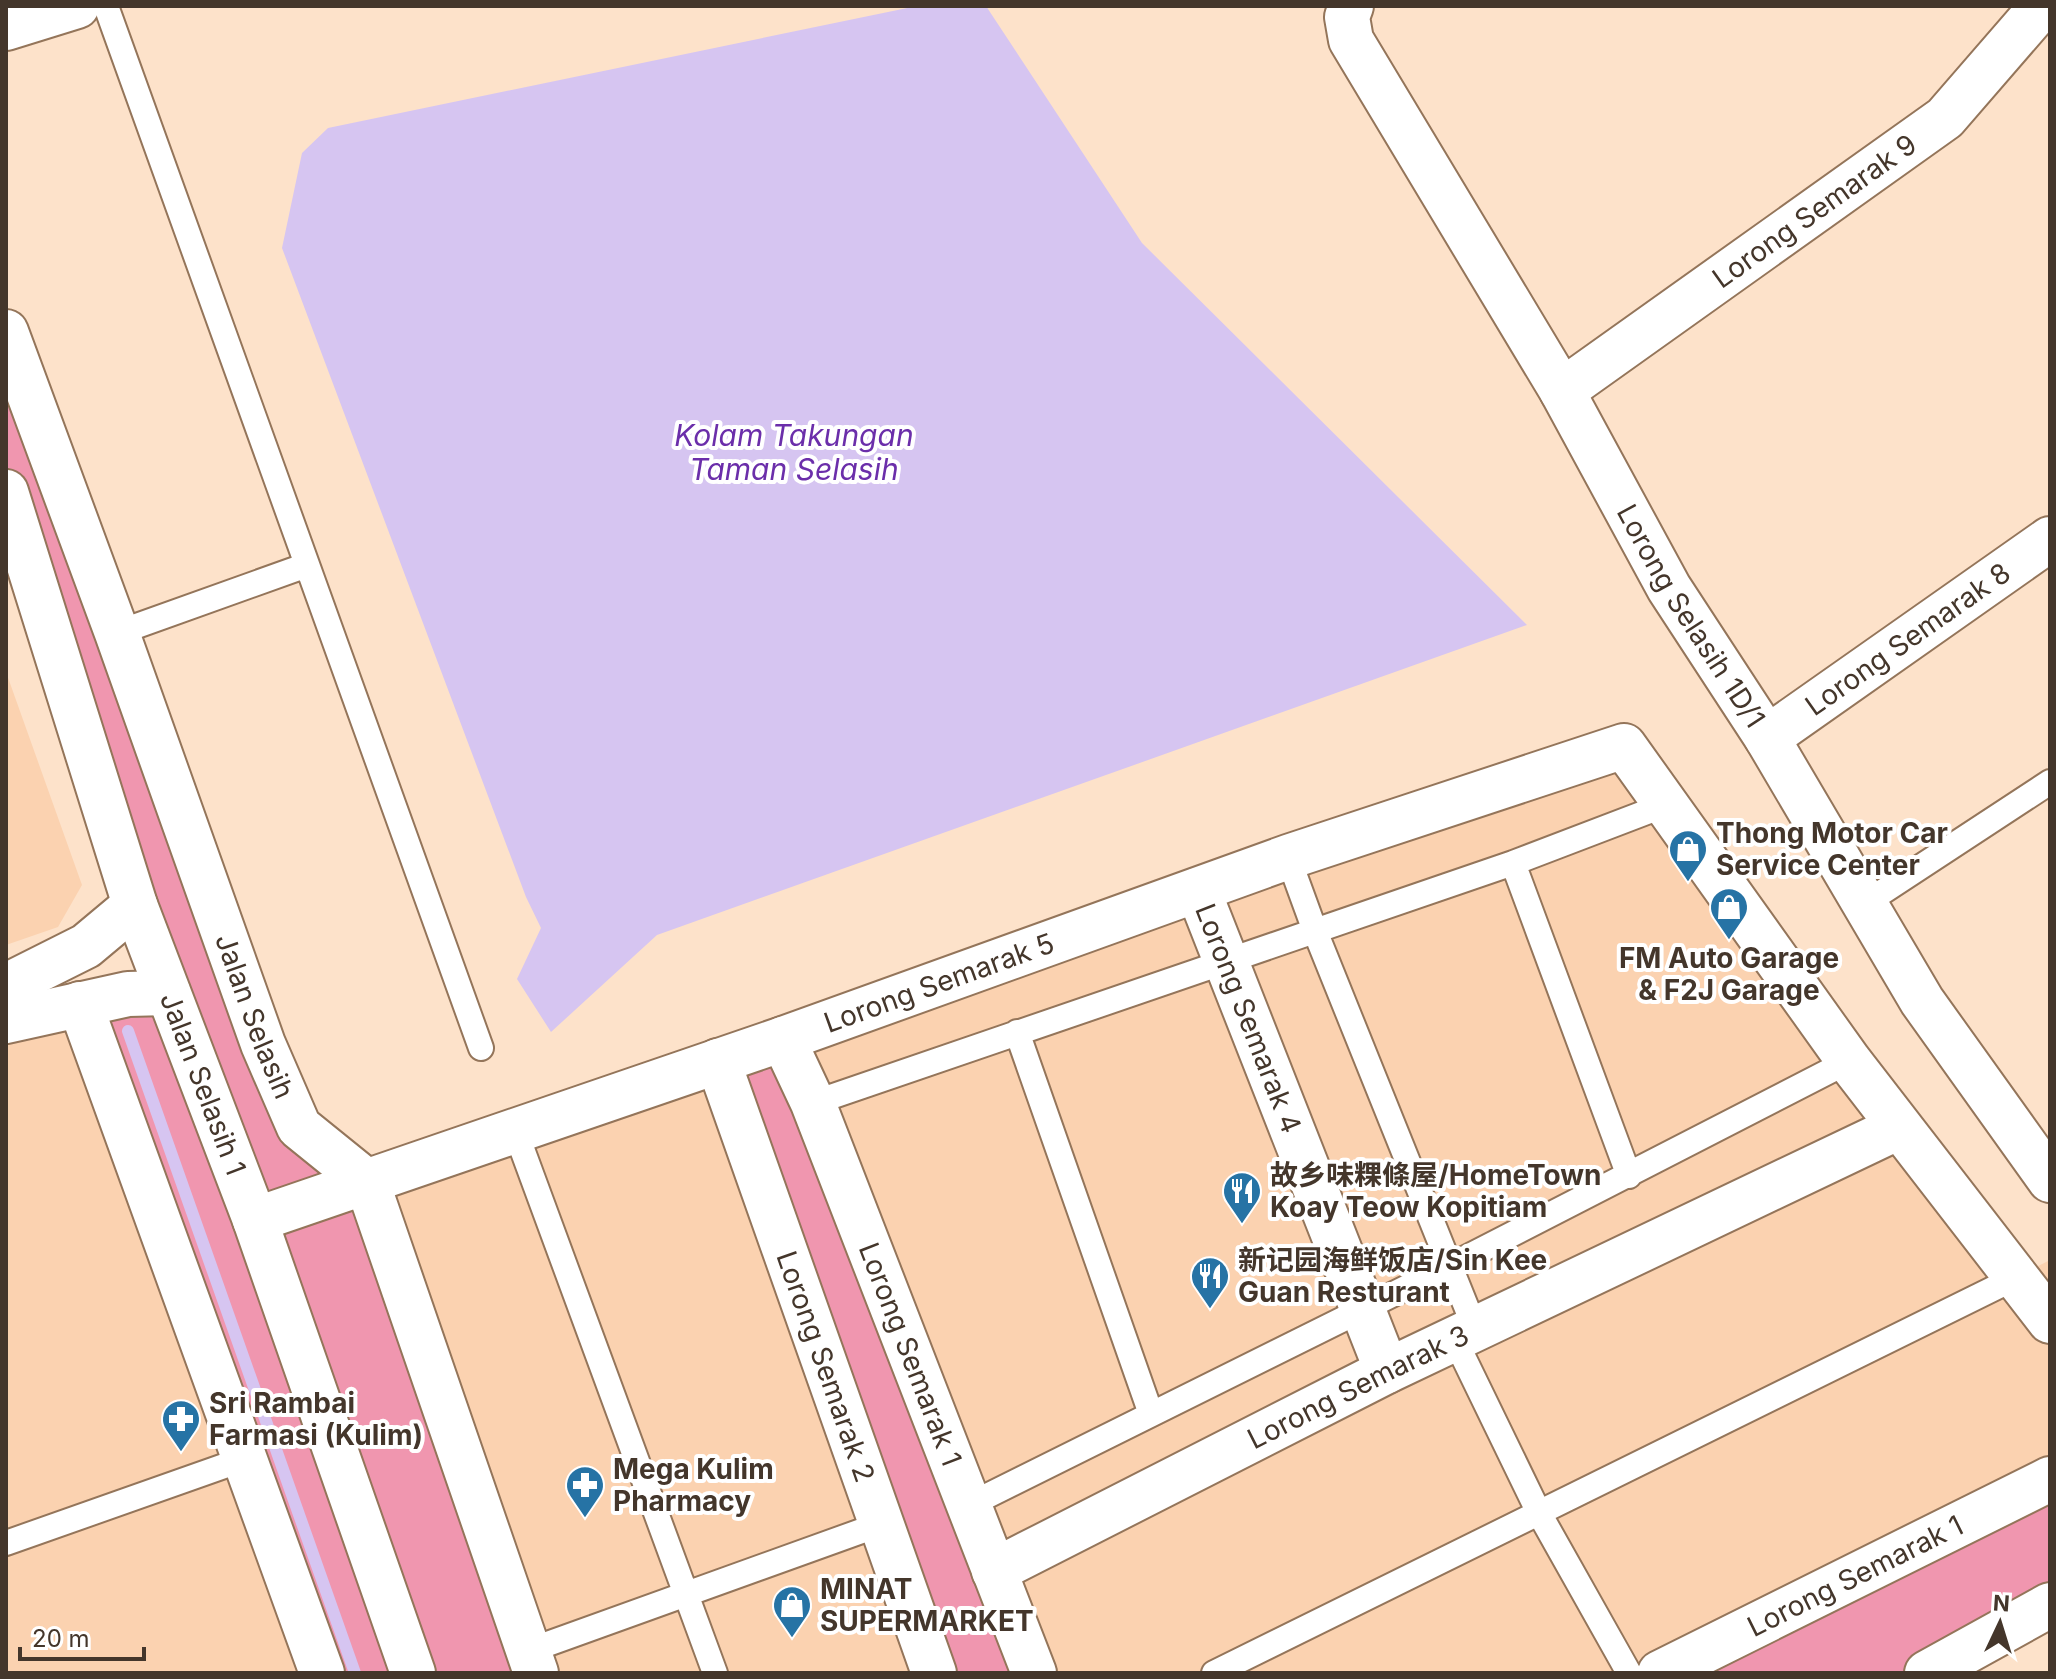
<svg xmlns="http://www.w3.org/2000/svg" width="2056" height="1679" viewBox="0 0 2056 1679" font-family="Inter,'Noto Sans SC',sans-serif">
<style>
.built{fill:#fbd2b0}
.green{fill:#f096af}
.water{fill:#d6c5f1}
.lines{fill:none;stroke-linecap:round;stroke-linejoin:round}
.stream{stroke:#d6c5f1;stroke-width:12}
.service-casing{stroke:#94755a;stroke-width:28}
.minor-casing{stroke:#94755a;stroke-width:48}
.tertiary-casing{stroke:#94755a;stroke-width:48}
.primary-casing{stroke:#94755a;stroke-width:48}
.service{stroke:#fff;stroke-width:24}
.minor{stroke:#fff;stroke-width:44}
.tertiary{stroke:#fff;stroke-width:44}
.primary{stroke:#fff;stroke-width:44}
.labels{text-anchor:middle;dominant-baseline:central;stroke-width:8;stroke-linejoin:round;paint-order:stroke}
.street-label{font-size:28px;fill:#44362b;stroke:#fff}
.poi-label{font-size:28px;font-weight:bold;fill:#44362b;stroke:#fff;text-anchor:start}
.water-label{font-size:30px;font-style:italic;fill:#6b2eaa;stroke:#fff}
</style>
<rect width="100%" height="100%" fill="#fde2ca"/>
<!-- built -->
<path class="built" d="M 6,672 L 82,885 L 58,927 L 6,945 Z
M 1624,746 L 2017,1277 L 2050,1260 L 2050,1605 L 1927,1673 L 6,1673 L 6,1021 L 128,994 L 255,1220 Z"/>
<!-- green -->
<path class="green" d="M 6,338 L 263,1044 L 367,1182 L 536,1673 L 322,1673 L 80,1004 L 167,993 L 6,492 Z
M 783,1039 L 1034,1673 L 934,1673 L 718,1061 Z
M 2050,1479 L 2050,1603 L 1920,1673 L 1660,1673 Z"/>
<!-- water -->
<path class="water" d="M 917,6 L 986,6 L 1142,243 L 1527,625 L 657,935 L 551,1032 L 517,979 L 541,928 L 526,897 L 282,248 L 302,153 L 328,128 Z"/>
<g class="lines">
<!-- stream -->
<path class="stream" d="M 128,1031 L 355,1673"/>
<!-- service casing -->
<g class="service-casing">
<path id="service" d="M 106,6 L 481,1048
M 117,633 L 307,565
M 1288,857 L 1315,931 L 1476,1331
M 1513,863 L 1629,1176
M 1864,904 L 2050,782
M 1017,1032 L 1151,1414
M 813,1103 L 1513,863 L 1665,805
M 515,1130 L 715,1673
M 1455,1340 L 1539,1513 L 1629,1673
M 969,1505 L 1448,1267 L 1849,1061
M 6,1543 L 244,1459
M 528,1651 L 881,1524
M 1214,1673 L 2017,1277"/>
</g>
<!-- minor casing -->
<g class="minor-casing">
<g id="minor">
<path id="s1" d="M 1351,6 L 1347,17 L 1351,40 L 1562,391 L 1669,588 L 1767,738 L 1922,1001 L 2050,1180"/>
<path d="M 6,28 L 77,6"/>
<path id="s2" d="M 6,332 L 117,633 L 263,1044 L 299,1127 L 367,1182 L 536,1673"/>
<path id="s3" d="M 1562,391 L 1945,118 L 2042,6"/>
<path id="s4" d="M 1767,738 L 2050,539"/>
<path id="s5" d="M 1198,890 L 1387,1371"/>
<path d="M 6,986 L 86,946 L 135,905"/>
<path d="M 80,1004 L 322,1673"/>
<path d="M 6,1021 L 128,994 L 168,993"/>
<path id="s6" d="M 783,1039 L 813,1103 L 1034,1673"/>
<path id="s7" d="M 718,1061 L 934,1673"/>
<path id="s8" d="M 255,1220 L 783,1039 L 1288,857 L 1624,746 L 1849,1061 L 2050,1321"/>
<path id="s9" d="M 994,1571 L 1387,1371 L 1899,1127"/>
<path id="s10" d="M 1660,1673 L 2050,1479"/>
</g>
</g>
<!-- tertiary casing -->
<g class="tertiary-casing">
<g id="tertiary">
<path id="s11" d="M 6,492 L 135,905 L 255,1220 L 413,1673"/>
</g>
</g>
<!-- primary casing -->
<g class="primary-casing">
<path id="primary" d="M 1927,1673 L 2050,1605"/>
</g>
<!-- service -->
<use href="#service" class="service"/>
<!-- minor -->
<use href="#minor" class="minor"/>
<!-- tertiary -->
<use href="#tertiary" class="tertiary"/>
<!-- primary -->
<use href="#primary" class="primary"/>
</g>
<!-- icons -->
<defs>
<g id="shop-pin" transform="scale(2)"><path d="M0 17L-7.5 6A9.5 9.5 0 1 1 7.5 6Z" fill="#2673a5" stroke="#fff"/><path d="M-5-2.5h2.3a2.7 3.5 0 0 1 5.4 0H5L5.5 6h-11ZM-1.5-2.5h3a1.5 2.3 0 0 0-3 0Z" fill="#fff"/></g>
<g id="restaurant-pin" transform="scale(2)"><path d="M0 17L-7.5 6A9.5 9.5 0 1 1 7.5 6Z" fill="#2673a5" stroke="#fff"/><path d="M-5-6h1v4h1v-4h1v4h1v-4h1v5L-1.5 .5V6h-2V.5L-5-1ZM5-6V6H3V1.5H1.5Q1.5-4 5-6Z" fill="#fff"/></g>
<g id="pharmacy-pin" transform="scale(2)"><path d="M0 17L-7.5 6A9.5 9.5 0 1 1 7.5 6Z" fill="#2673a5" stroke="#fff"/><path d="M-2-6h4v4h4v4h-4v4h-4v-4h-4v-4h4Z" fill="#fff"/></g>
</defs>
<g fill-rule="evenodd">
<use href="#shop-pin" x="1688" y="849"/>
<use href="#shop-pin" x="1729" y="907"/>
<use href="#restaurant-pin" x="1242" y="1191"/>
<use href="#restaurant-pin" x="1210" y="1276"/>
<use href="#pharmacy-pin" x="181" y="1419"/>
<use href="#pharmacy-pin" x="585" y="1485"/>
<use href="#shop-pin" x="792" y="1605"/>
</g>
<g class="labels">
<!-- street labels -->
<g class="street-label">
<text stroke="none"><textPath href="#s3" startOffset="310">Lorong Semarak 9</textPath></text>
<text stroke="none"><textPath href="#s1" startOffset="704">Lorong Selasih 1D/1</textPath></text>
<text stroke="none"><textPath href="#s4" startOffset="172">Lorong Semarak 8</textPath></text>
<text stroke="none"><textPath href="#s8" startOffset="724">Lorong Semarak 5</textPath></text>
<text stroke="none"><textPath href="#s2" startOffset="728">Jalan Selasih</textPath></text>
<text stroke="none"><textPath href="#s5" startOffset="138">Lorong Semarak 4</textPath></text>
<text stroke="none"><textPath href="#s11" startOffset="624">Jalan Selasih 1</textPath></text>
<text stroke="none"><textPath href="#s6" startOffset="340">Lorong Semarak 1</textPath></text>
<text stroke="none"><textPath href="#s7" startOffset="324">Lorong Semarak 2</textPath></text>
<text stroke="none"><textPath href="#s9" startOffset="408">Lorong Semarak 3</textPath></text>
<text stroke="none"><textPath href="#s10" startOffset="218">Lorong Semarak 1</textPath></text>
</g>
<!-- poi labels -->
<g class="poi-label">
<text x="1716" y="833">Thong Motor Car<tspan x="1716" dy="32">Service Center</tspan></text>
<text x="1729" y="958" text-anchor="middle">FM Auto Garage<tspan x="1729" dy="32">&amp; F2J Garage</tspan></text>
<text x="1270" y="1175">故乡味粿條屋/HomeTown<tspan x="1270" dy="32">Koay Teow Kopitiam</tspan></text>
<text x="1238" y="1260">新记园海鲜饭店/Sin Kee<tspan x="1238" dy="32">Guan Resturant</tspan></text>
<text x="209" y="1403">Sri Rambai<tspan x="209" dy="32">Farmasi (Kulim)</tspan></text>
<text x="613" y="1469">Mega Kulim<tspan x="613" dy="32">Pharmacy</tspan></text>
<text x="820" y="1589">MINAT<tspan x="820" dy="32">SUPERMARKET</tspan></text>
</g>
<!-- water labels -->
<g class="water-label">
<text x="794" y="435">Kolam Takungan<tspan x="794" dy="34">Taman Selasih</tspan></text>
</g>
</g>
<!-- border -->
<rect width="2056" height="1679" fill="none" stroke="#44362b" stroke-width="16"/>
<!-- north arrow -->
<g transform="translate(2000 1623) rotate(4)" stroke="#ffffff" stroke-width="6" paint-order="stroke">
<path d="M0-6L14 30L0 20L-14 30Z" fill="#44362b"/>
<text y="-12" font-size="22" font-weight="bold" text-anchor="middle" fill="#44362b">N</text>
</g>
<!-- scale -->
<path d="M20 1647v12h124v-12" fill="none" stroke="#44362b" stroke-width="4"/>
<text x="32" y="1647" font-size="24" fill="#44362b" stroke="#ffffff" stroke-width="6" paint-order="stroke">20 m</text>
</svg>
